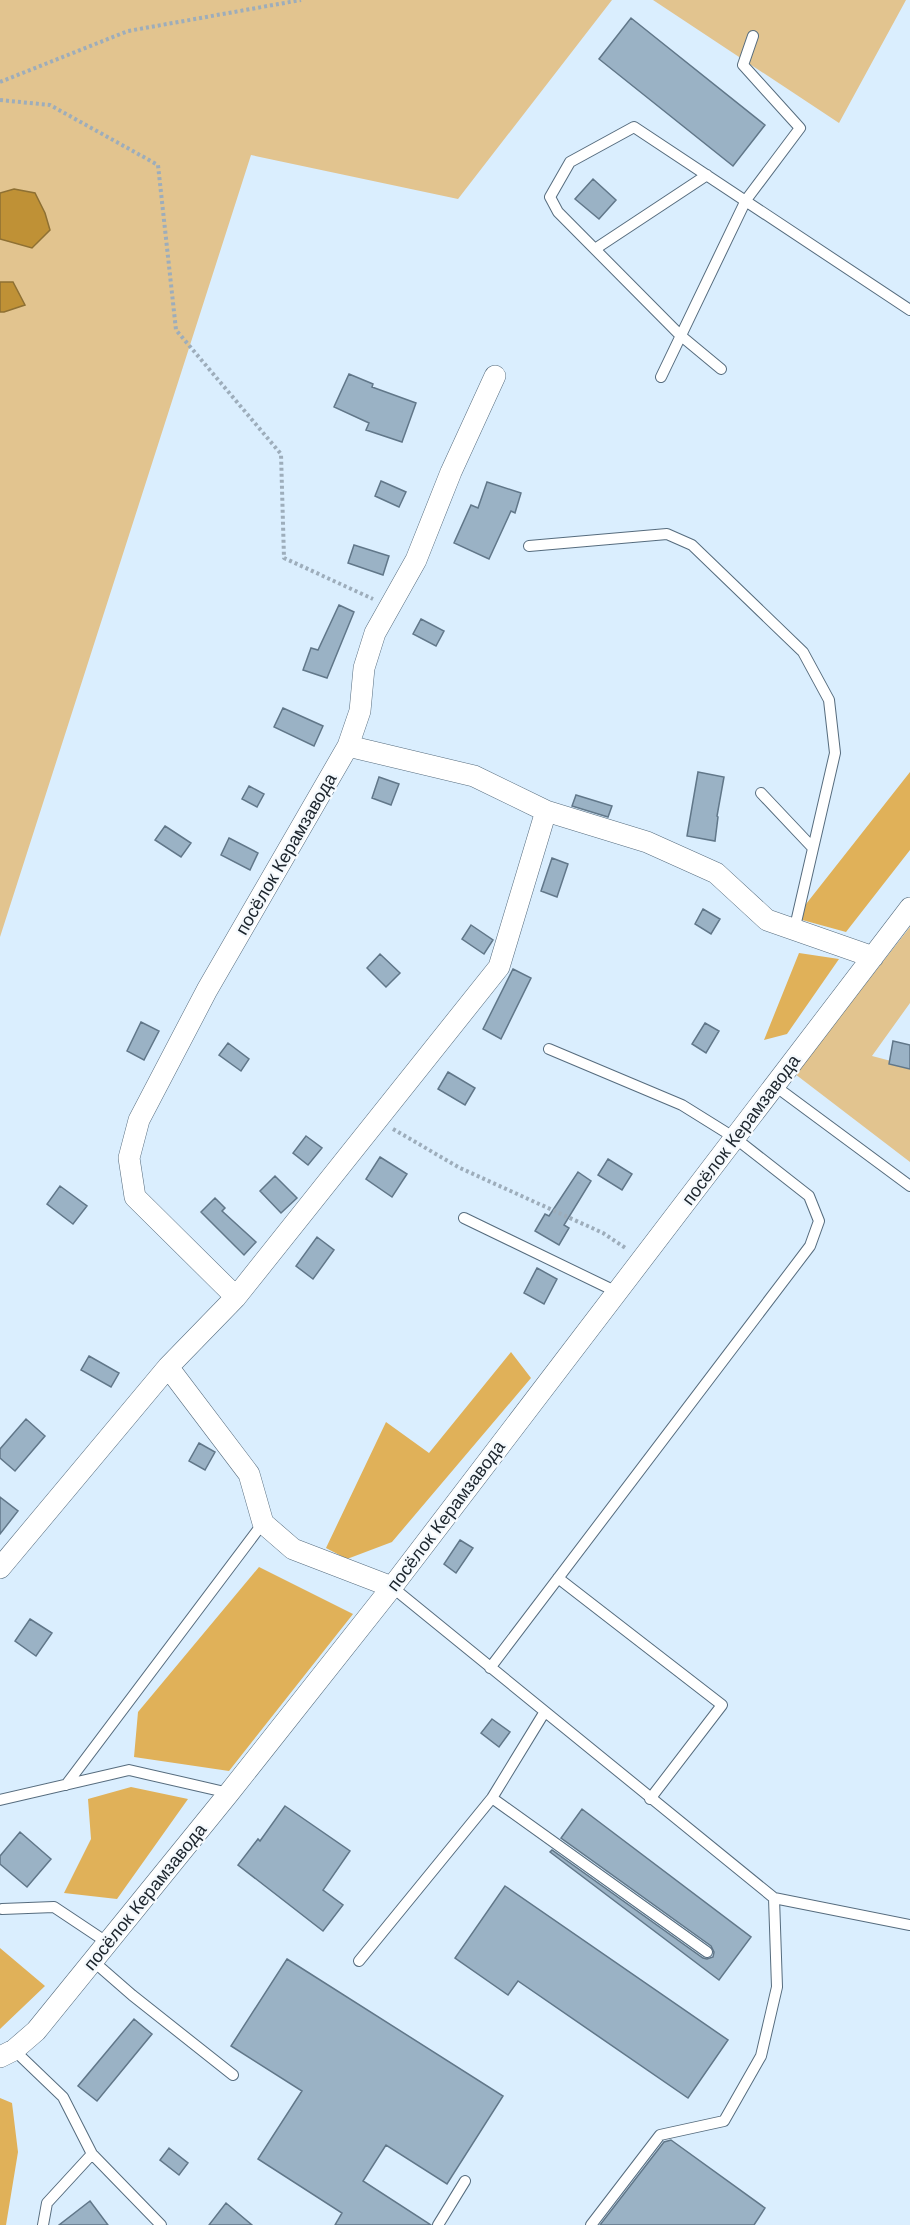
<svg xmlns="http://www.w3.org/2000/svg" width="910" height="2225" viewBox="0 0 910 2225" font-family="Arial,sans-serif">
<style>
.green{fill:#e2c48f}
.forest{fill:#e0b159}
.water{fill:#bf9136;stroke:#8e7033;stroke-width:1.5}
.building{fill:#9ab2c5;stroke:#617789;stroke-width:1.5}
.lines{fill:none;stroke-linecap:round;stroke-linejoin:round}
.service-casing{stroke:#566c7e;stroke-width:12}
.minor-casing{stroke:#566c7e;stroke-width:22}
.path{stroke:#9dadbb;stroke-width:4;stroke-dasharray:3 3;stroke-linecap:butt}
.service{stroke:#fff;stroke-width:10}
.minor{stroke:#fff;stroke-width:21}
.labels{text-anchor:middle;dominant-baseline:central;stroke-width:4.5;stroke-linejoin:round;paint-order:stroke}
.street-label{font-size:18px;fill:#1b242c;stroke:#f4f9fd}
</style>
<rect width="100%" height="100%" fill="#daeefe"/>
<!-- green -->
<path class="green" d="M 0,0 L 612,0 L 458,199 L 251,155 L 0,937 Z
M 653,0 L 906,0 L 839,123 Z
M 910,927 L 910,1003 L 872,1056 L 910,1066 L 910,1162 L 795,1074 Z"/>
<!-- forest -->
<path class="forest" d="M 910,772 L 910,850 L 846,932 L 795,918 Z
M 799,953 L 839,959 L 787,1034 L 764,1040 Z
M 511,1352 L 531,1378 L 392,1542 L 347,1559 L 326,1548 L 386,1422 L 429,1453 Z
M 259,1567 L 353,1614 L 229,1771 L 134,1757 L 138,1712 Z
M 131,1787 L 188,1799 L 117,1899 L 64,1893 L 91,1839 L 88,1799 Z
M 0,1948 L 45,1986 L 0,2029 Z
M 0,2098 L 12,2103 L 18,2152 L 6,2225 L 0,2225 Z"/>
<!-- water -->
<path class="water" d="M 14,189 L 35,193 L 45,213 L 50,230 L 32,248 L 0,239 L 0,193 Z
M 0,282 L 13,282 L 25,305 L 4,312 L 0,312 Z"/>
<!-- building -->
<path class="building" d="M 631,18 L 765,125 L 733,166 L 599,59 Z
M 593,179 L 616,200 L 599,219 L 575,199 Z
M 349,374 L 373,384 L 372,387 L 416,403 L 402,442 L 366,430 L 369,423 L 334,407 Z
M 381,481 L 406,492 L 399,507 L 375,496 Z
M 487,482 L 521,493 L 515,513 L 511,511 L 489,559 L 454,543 L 471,505 L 478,508 Z
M 354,545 L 389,556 L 383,575 L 348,563 Z
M 339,605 L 354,612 L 327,678 L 303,670 L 311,648 L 318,650 Z
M 421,619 L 444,631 L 436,646 L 413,634 Z
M 283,708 L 323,726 L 314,746 L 274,727 Z
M 698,772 L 724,777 L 717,816 L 718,817 L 715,841 L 687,836 Z
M 379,777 L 399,784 L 391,805 L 372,798 Z
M 249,786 L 264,794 L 257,807 L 242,799 Z
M 576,795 L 612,806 L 608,817 L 572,806 Z
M 165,826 L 191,843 L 181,857 L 155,840 Z
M 229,838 L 258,853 L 250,870 L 221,855 Z
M 552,858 L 568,864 L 557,897 L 541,891 Z
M 703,909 L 720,919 L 711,934 L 695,924 Z
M 471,925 L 493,940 L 484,954 L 462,939 Z
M 380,954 L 400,973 L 386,987 L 367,968 Z
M 513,969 L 531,978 L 501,1039 L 483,1029 Z
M 141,1022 L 159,1031 L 144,1060 L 127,1051 Z
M 705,1023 L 719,1031 L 706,1053 L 692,1044 Z
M 893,1041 L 910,1045 L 910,1069 L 889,1064 Z
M 228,1043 L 249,1059 L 241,1071 L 219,1055 Z
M 448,1072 L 475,1088 L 465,1105 L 438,1089 Z
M 306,1136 L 322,1148 L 308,1165 L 293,1153 Z
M 380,1157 L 407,1174 L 392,1197 L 366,1179 Z
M 608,1159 L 632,1174 L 622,1190 L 598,1175 Z
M 578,1172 L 591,1181 L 564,1225 L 569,1228 L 559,1245 L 535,1231 L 545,1214 L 549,1216 Z
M 275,1176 L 297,1198 L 281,1213 L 260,1191 Z
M 60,1186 L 87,1206 L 73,1224 L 47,1204 Z
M 215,1198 L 225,1208 L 222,1211 L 256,1242 L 244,1255 L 201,1212 Z
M 317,1237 L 334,1250 L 313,1279 L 296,1266 Z
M 537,1268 L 557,1279 L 544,1304 L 524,1293 Z
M 89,1356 L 119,1373 L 111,1387 L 81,1370 Z
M 26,1419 L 45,1436 L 15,1471 L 0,1458 L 0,1449 Z
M 199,1443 L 215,1452 L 205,1470 L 189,1461 Z
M 0,1497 L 18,1511 L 0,1534 Z
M 460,1540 L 473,1548 L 456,1573 L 444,1564 Z
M 30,1619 L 52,1633 L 36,1656 L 15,1641 Z
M 492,1719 L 510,1732 L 499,1747 L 481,1733 Z
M 285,1806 L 350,1851 L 323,1890 L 343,1905 L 323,1931 L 238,1865 L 258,1839 L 260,1841 Z
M 582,1809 L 751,1937 L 719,1980 L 550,1852 L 552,1850 L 703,1958 L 707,1959 L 713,1957 L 714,1952 L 711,1946 L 561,1838 Z
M 20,1832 L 51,1859 L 27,1887 L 0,1864 L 0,1856 Z
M 505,1886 L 728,2040 L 688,2098 L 518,1981 L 508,1995 L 455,1958 Z
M 287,1959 L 503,2096 L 447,2184 L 386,2145 L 363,2181 L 431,2225 L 335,2225 L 342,2213 L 258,2159 L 302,2091 L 231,2046 Z
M 134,2019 L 152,2034 L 97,2101 L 78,2086 Z
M 671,2140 L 765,2208 L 754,2225 L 600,2225 L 664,2142 Z
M 169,2148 L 188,2163 L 179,2175 L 160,2160 Z
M 90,2201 L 108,2225 L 59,2225 Z
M 226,2203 L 252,2225 L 209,2225 Z"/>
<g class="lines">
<!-- service casing -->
<g class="service-casing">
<path id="service" d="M 595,249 L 707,175
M 721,369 L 680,335 L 558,212 L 550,197 L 570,162 L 634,127 L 910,310
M 661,377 L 746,200 L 800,128 L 743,65 L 753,36
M 529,546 L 667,534 L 692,545 L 803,652 L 829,700 L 835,753 L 794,931
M 761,793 L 812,847
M 775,1086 L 910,1186
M 464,1218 L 617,1292
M 558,1578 L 722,1705 L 650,1799
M 392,1587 L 774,1898 L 910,1925
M 490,1668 L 810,1246 L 819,1221 L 809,1196 L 735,1138 L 682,1105 L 549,1049
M 66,1785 L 263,1523
M 492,1798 L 707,1952
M 0,1800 L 129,1770 L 229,1793
M 2,1909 L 54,1907 L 108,1943
M 93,1961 L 132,1995 L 233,2075
M 359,1961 L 492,1798 L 544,1713
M 14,2050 L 63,2097 L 92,2154 L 161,2225
M 43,2225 L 47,2203 L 92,2154
M 438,2225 L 465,2181
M 591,2225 L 660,2135 L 724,2121 L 761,2056 L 777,1987 L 774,1898"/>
</g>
<!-- minor casing -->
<g class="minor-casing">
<path id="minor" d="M 348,746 L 474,776 L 546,811 L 647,842 L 716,873 L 767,920 L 873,957
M 236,1297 L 135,1197 L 129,1158 L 139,1120 L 207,990 L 348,746 L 360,711 L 364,668 L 375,633 L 416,560 L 451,472 L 495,376
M 168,1367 L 249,1474 L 263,1523 L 293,1549 L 392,1587
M 0,1568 L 168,1367 L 236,1297 L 499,967 L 546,811
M 0,2057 L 14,2050 L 36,2031 L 229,1793 L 392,1587 L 910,908"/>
</g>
<!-- path -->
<path class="path" d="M 0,82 L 128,31 L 301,0
M 0,100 L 50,105 L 158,165 L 176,330 L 281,454 L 284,558 L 373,599
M 393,1129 L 460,1168 L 603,1233 L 627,1249"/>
<!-- service -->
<use href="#service" class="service"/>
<!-- minor -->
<use href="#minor" class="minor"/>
</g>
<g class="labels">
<!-- street labels -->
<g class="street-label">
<text transform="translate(286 854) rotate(-60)">посёлок Керамзавода</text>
<text transform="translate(741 1130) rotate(-53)">посёлок Керамзавода</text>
<text transform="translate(446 1516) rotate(-53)">посёлок Керамзавода</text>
<text transform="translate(145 1897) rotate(-51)">посёлок Керамзавода</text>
</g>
</g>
</svg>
